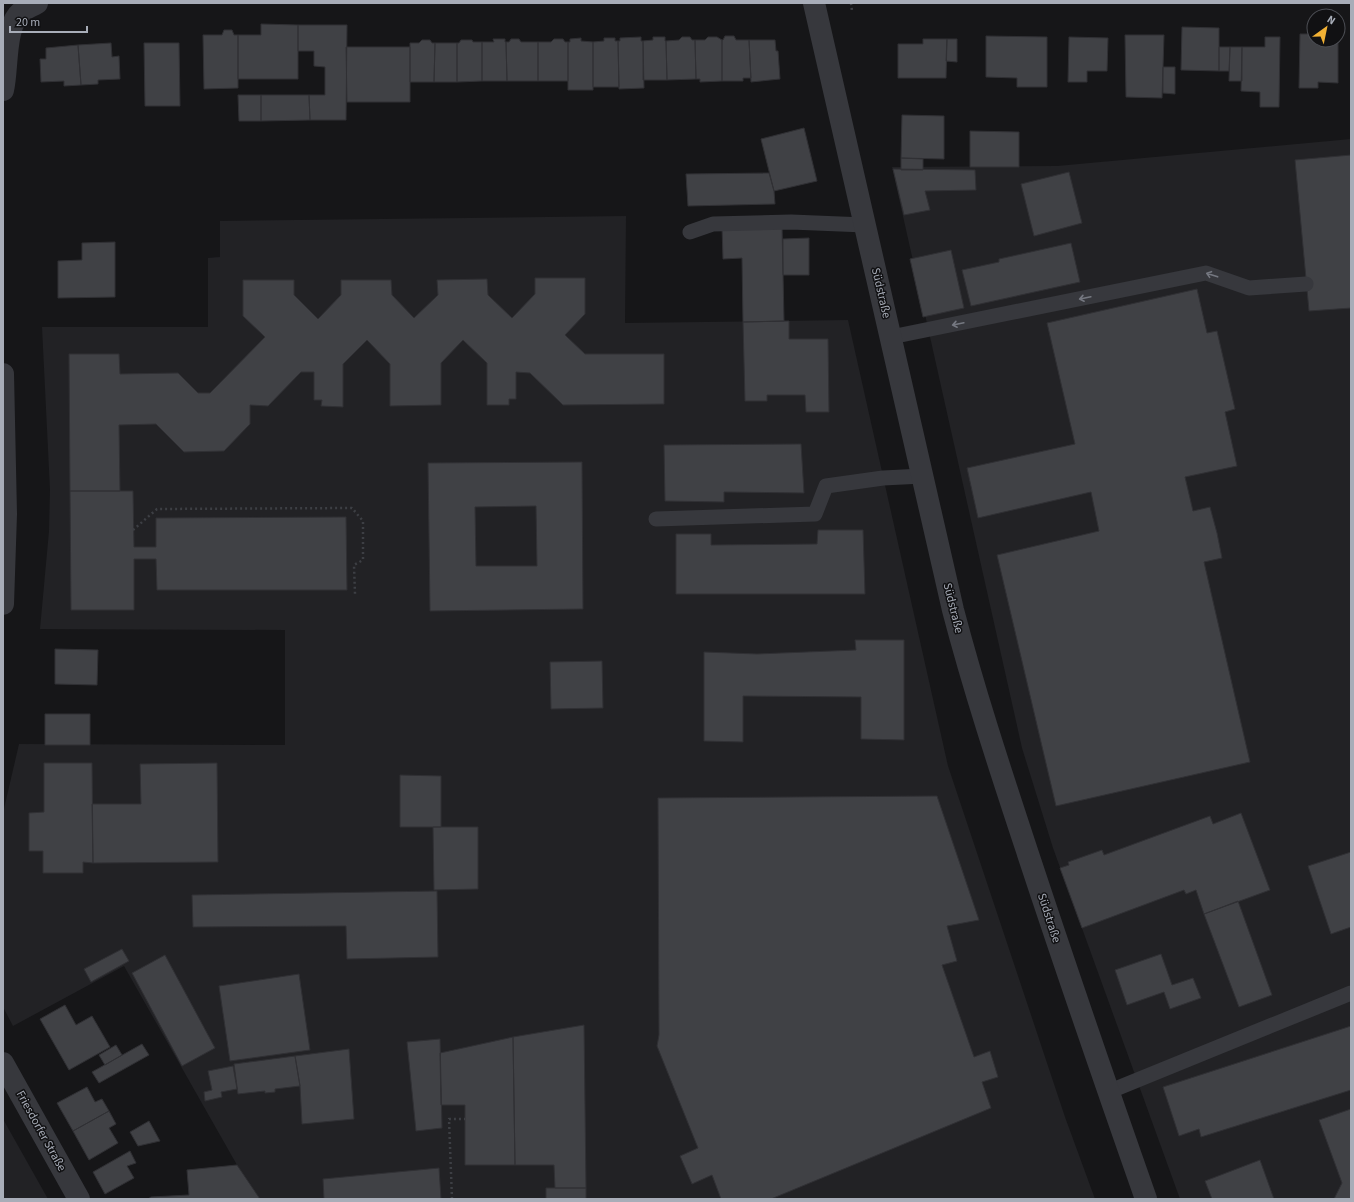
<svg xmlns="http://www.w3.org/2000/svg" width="1354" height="1202" viewBox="0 0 1354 1202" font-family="'Source Sans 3',sans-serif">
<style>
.built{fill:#222225}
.building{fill:#404145;stroke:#303034;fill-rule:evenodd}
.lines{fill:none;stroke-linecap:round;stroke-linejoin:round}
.path{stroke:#3d3f44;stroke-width:2.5;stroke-dasharray:2 3;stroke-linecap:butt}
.service{stroke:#37383d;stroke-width:15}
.minor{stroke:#37383d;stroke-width:22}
.tertiary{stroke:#37383d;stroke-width:22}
.oneway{stroke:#757881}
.labels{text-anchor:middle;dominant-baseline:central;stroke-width:3;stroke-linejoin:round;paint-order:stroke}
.street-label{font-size:12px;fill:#a8adb8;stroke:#111113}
</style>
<rect width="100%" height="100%" fill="#161618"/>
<!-- built -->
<path class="built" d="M 1351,139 L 1351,1199 L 1180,1199 L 1053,848 L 1022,748 L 892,167 L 1057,166 Z
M 626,216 L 625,323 L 848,320 L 948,766 L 1065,1117 L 1095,1199 L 260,1199 L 237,1165 L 124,966 L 13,1026 L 3,1007 L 3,813 L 19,744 L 285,745 L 285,630 L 40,629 L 49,531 L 50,490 L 42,327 L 208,327 L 208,258 L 220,257 L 220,221 Z
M 3,1119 L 48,1199 L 3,1199 Z"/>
<!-- building -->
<path class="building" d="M 261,24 L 298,25 L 298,79 L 238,79 L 238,35 L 261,35 Z
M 298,25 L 347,25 L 346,120 L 310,120 L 309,95 L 325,95 L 325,67 L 314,66 L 314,51 L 298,51 Z
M 1182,27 L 1219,28 L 1219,71 L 1181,70 Z
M 1338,29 L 1338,83 L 1318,82 L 1318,88 L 1299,88 L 1300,34 L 1314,34 L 1314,40 L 1338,40 Z
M 224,30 L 232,30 L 234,35 L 238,35 L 238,88 L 204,89 L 203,35 L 222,35 Z
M 1125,35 L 1164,35 L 1162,98 L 1126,97 Z
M 725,36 L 734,36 L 736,40 L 749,40 L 751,78 L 743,78 L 743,81 L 722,81 L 722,40 L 723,40 Z
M 986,36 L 1047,37 L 1047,87 L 1017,87 L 1017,78 L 986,77 Z
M 641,37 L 641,41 L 643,41 L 644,88 L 619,89 L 618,41 L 620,41 L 620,38 Z
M 653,37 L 665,37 L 665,41 L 666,41 L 667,80 L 643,80 L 643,41 L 653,40 Z
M 682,37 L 690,37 L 692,40 L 695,40 L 696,79 L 667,80 L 666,41 L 679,40 Z
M 708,37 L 717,37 L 722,40 L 722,81 L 700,82 L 700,79 L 696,79 L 695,40 L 705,40 Z
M 1069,37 L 1108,38 L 1107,71 L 1087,71 L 1087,82 L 1068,82 Z
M 1265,37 L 1280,37 L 1279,107 L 1260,107 L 1260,92 L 1241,91 L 1242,47 L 1265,47 Z
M 581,38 L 581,41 L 593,42 L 593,90 L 568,90 L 568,42 L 570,42 L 570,39 Z
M 604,38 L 615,38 L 615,41 L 618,41 L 619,87 L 593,87 L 593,42 L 604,41 Z
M 493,39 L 505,39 L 505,42 L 506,42 L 507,81 L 482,81 L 482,42 L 494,42 Z
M 511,39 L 519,39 L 521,42 L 538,42 L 538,81 L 507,81 L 506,42 L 509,42 Z
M 554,39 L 563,39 L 565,42 L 568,42 L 568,81 L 538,81 L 538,42 L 551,42 Z
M 923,39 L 947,39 L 946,78 L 898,78 L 898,44 L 923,44 Z
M 947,39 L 957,39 L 957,62 L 946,61 Z
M 422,40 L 430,40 L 432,43 L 435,43 L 434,82 L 410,82 L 410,43 L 419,43 Z
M 461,40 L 472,40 L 473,42 L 482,42 L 482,81 L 457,82 L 457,43 L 459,43 Z
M 749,40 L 775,40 L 776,51 L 778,51 L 780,79 L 751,82 Z
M 111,43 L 112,57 L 119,56 L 120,79 L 98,80 L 98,84 L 81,85 L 78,45 Z
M 144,43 L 179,43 L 180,106 L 145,106 Z
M 435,43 L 457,43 L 457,82 L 434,82 Z
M 78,45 L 81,85 L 64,86 L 64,81 L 41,82 L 40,59 L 46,59 L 46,48 Z
M 346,47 L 410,47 L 410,102 L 347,102 Z
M 1219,47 L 1230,47 L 1229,71 L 1219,71 Z
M 1230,47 L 1242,47 L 1242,81 L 1229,81 Z
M 1163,67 L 1175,67 L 1175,94 L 1163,93 Z
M 238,95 L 261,95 L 261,121 L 239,121 Z
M 261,95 L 309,95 L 310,120 L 261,121 Z
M 902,115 L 944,116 L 944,159 L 901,158 Z
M 804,128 L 817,181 L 774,191 L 761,139 Z
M 970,131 L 1019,132 L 1019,167 L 970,167 Z
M 1351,155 L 1351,308 L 1309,311 L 1295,160 Z
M 901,158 L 923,159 L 923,170 L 901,170 Z
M 893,169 L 975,170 L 976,190 L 925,191 L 930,210 L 904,215 Z
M 1069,172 L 1082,223 L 1034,236 L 1021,184 Z
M 769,173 L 774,191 L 775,204 L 688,206 L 686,174 Z
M 782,226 L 784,321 L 743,322 L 742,258 L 723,259 L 722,227 Z
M 809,238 L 809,275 L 783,275 L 783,239 Z
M 115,242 L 115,297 L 58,298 L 58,261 L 82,260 L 82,243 Z
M 1071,243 L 1080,282 L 971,306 L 962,270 L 999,262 L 999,259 Z
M 951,250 L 964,308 L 923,317 L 910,259 Z
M 535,278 L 585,278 L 585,314 L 565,335 L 585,354 L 664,354 L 664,404 L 563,405 L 530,373 L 516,372 L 516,399 L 509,399 L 509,405 L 487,405 L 487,363 L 463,340 L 441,363 L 441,405 L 390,406 L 390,364 L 367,340 L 343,364 L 343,407 L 321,406 L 322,400 L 314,400 L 314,372 L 301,372 L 268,406 L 250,405 L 250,424 L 224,451 L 184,452 L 156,424 L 119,425 L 120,491 L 70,491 L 69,354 L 119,354 L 120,374 L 178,373 L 198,393 L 210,393 L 265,337 L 243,316 L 243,280 L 294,280 L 294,295 L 318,319 L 341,295 L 341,280 L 391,280 L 392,295 L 414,318 L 438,295 L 437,280 L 487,279 L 488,295 L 512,318 L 535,294 Z
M 1197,289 L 1207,333 L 1217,331 L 1235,409 L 1225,412 L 1237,466 L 1185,477 L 1193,511 L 1210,507 L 1217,533 L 1222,558 L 1204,562 L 1250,762 L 1056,806 L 997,555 L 1099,531 L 1091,492 L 978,518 L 967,468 L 1075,444 L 1047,323 Z
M 789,321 L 789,339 L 828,339 L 829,412 L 806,412 L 805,395 L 767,395 L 767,401 L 745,401 L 743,322 Z
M 801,444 L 804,493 L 724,492 L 724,502 L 665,501 L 664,445 Z
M 582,462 L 583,609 L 430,611 L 428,463 ZM 536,506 L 537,566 L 476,566 L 475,507 Z
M 70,491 L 133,491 L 134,547 L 156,547 L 156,518 L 346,517 L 347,590 L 157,590 L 156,559 L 134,559 L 134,610 L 71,610 Z
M 818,530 L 863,530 L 865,594 L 676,594 L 676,534 L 711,534 L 711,545 L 817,544 Z
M 855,640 L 904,640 L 904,740 L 861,739 L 861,697 L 743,696 L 743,742 L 704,741 L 704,652 L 757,654 L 856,650 Z
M 55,649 L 98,650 L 97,685 L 55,684 Z
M 602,661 L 603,708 L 551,709 L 550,662 Z
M 45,714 L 90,714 L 90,745 L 45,745 Z
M 44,763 L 92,763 L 93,863 L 83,862 L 83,873 L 43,873 L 43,851 L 29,851 L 29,813 L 44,812 Z
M 217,763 L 218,862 L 93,863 L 92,804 L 141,804 L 140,764 Z
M 400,775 L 441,776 L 441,827 L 400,827 Z
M 937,796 L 979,920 L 947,926 L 957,961 L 942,965 L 974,1057 L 990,1051 L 998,1077 L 982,1082 L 991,1108 L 771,1199 L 721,1199 L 712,1175 L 692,1184 L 680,1156 L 698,1148 L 657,1046 L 659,1035 L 658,798 Z
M 1241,813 L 1270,890 L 1204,914 L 1196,890 L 1186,894 L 1184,890 L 1082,928 L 1060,868 L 1069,865 L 1068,862 L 1102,850 L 1104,855 L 1210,816 L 1213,824 Z
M 433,827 L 478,827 L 478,889 L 434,890 Z
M 1351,852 L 1351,927 L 1331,934 L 1308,866 Z
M 437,891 L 438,957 L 347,959 L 346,926 L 193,927 L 192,895 Z
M 1238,901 L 1272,995 L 1239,1007 L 1204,914 Z
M 122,949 L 129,961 L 91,982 L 84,969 Z
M 1161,954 L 1172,985 L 1193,978 L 1201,998 L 1170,1009 L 1164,992 L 1127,1005 L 1115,970 Z
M 165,955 L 215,1048 L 182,1066 L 132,973 Z
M 299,974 L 310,1050 L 230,1061 L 219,986 Z
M 65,1005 L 76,1025 L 92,1016 L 110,1047 L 69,1070 L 40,1019 Z
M 584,1025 L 586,1188 L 555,1188 L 554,1165 L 515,1165 L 513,1037 Z
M 1351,1026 L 1351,1090 L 1201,1137 L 1199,1129 L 1179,1136 L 1163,1087 Z
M 513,1037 L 515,1165 L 465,1165 L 465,1105 L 441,1105 L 440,1053 Z
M 440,1039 L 442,1128 L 416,1131 L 407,1042 Z
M 142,1044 L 149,1055 L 99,1083 L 92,1072 Z
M 116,1045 L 122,1055 L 105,1065 L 99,1055 Z
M 349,1049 L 354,1119 L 302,1124 L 300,1086 L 295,1056 Z
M 295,1056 L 300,1086 L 275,1089 L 275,1092 L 265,1093 L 265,1091 L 238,1094 L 234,1064 Z
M 233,1066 L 237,1089 L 221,1092 L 222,1097 L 205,1101 L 204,1092 L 212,1090 L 208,1071 Z
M 87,1087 L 95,1102 L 102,1099 L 109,1111 L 73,1131 L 57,1103 Z
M 1351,1109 L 1351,1199 L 1334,1199 L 1342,1183 L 1319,1120 Z
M 109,1111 L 116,1124 L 109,1128 L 118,1143 L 89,1160 L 73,1131 Z
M 149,1121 L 160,1141 L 138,1146 L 130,1132 Z
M 130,1151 L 136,1163 L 127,1166 L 134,1178 L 105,1194 L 93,1172 Z
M 1260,1160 L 1274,1199 L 1212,1199 L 1205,1181 Z
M 237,1165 L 260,1199 L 148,1199 L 151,1197 L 189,1195 L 187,1170 Z
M 439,1168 L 441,1199 L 324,1199 L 323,1179 Z
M 546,1188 L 586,1188 L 586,1199 L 546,1199 Z"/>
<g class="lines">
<!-- path -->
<path class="path" d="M 768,3 L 768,4
M 851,3 L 852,11
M 133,530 L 157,509 L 352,508 L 363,521 L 363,560 L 354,565 L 355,594
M 452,1199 L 449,1119 L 465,1119"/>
<!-- service -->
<path class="service" d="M 690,232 L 713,224 L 791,222 L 865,225
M 891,337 L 1206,273 L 1249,288 L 1306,284
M 656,519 L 815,514 L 826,486 L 883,478 L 923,476
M 1108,1092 L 1351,993"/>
<!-- minor -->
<path class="minor" d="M 814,3 L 953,610 C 975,694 1002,775 1029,857 C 1067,972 1106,1085 1146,1199"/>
<!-- tertiary -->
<path class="tertiary" d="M 3,90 C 8,70 4,26 21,12 C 25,9 32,6 37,3
M 3,374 L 6,514 L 3,604
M 3,1063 L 79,1199"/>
</g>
<!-- one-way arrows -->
<defs><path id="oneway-shaft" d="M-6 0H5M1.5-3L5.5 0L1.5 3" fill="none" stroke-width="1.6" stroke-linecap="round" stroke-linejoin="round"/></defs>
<g class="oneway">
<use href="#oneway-shaft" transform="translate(1212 275) rotate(-162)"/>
<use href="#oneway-shaft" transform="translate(1085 298) rotate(168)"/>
<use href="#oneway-shaft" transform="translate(958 324) rotate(168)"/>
</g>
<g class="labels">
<!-- street labels -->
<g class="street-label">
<text transform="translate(881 293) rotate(77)">Südstraße</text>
<text transform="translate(953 608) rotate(76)">Südstraße</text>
<text transform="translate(1049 918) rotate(72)">Südstraße</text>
<text transform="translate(41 1131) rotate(61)">Friesdorfer Straße</text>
</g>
</g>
<!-- border -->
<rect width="1354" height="1202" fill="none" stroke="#a8adb8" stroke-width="8"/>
<!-- north arrow -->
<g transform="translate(1326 28) rotate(33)"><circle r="19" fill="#111113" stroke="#4d4f55"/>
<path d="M0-3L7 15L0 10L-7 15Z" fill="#f2b134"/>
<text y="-6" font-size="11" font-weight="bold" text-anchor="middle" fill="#a8adb8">N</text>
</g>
<!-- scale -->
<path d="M10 26v6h77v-6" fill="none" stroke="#a8adb8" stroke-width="2"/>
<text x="16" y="26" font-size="12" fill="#a8adb8" stroke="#111113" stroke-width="3" paint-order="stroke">20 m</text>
</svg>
